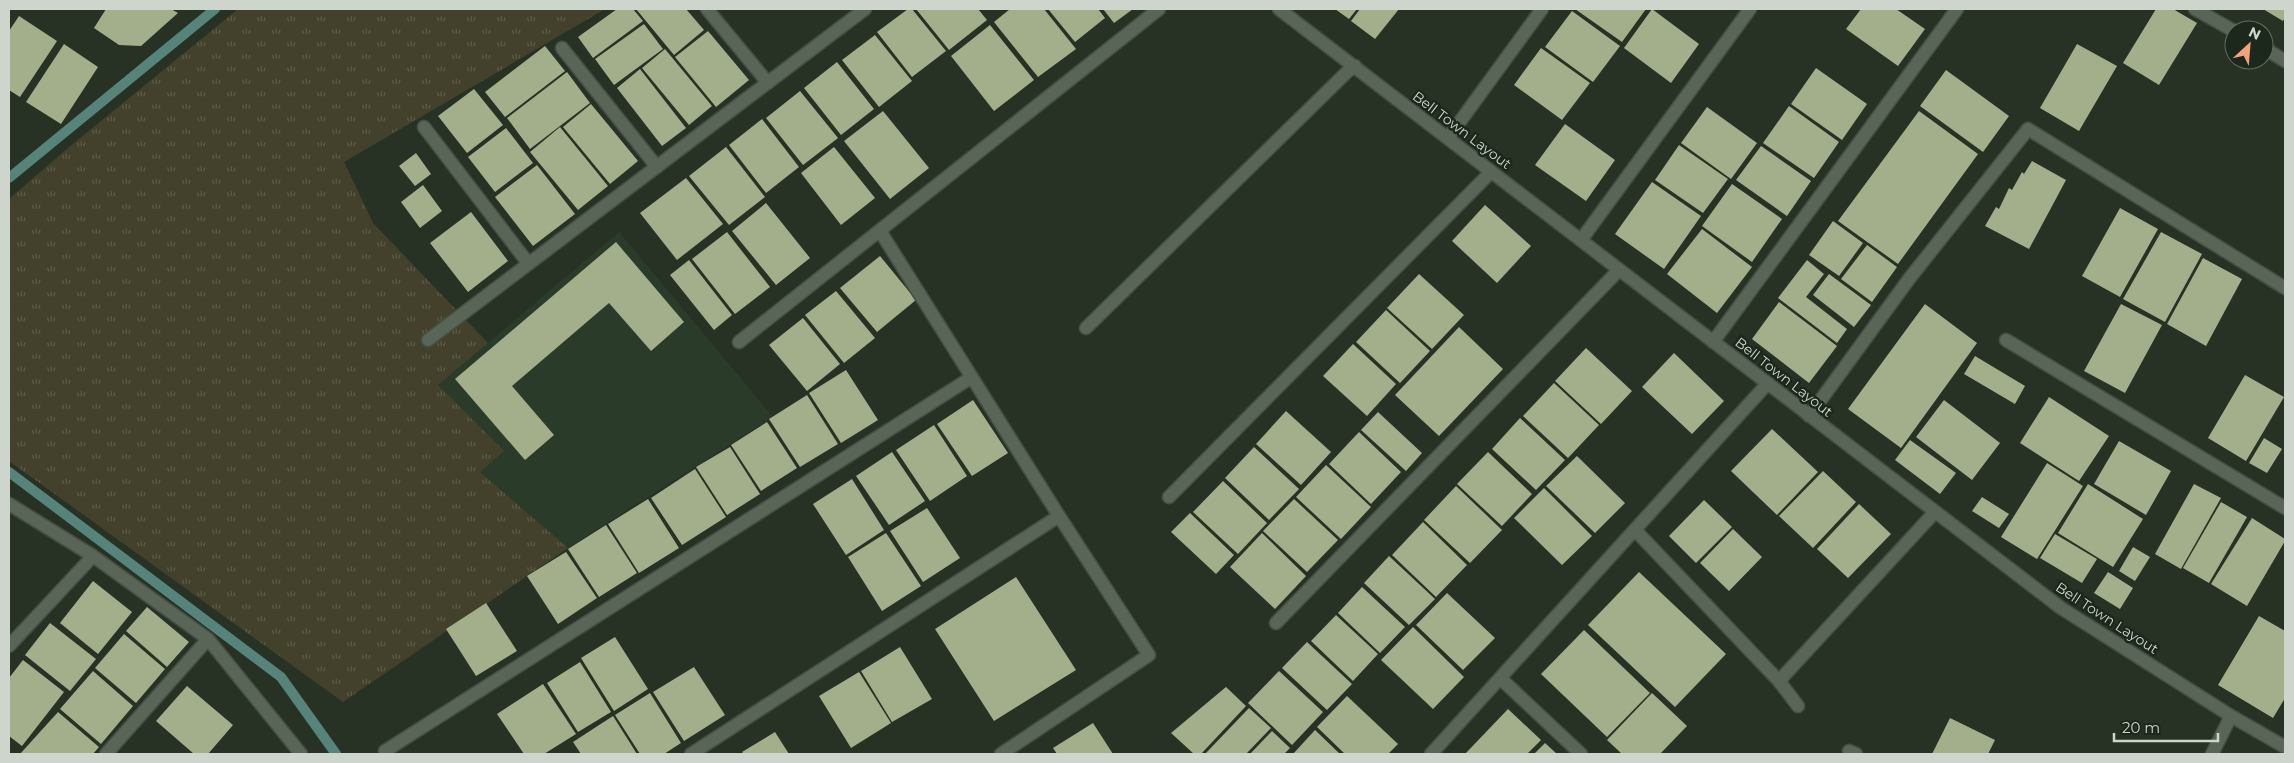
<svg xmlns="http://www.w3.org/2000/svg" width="2294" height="763" viewBox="0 0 2294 763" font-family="Montserrat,sans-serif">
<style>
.built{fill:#2b3b29}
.grass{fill:url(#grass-tufts)}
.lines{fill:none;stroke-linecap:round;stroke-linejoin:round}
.stream{stroke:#57847a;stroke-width:10}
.building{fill:#a3af8b}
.minor-casing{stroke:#454e43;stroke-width:15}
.minor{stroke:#596557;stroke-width:12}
.labels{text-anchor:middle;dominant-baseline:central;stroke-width:5;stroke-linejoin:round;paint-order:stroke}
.street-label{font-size:14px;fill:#ced5cd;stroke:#1d281c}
</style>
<defs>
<pattern id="grass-tufts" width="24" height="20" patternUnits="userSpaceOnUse" patternTransform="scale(1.25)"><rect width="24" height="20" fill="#43412b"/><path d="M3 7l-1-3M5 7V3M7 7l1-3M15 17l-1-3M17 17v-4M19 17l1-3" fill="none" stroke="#5d5c49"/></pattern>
</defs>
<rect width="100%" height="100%" fill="#273225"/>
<!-- built -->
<path class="built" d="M 619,232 L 773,417 L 568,548 L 480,472 L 503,451 L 438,385 Z"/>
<!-- grass -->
<path class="grass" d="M 238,9 L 605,9 L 344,162 L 373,223 L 488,343 L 438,385 L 504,451 L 480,472 L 568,548 L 343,702 L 9,461 L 9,199 L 68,148 Z"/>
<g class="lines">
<!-- stream -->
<path class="stream" d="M 9,178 L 215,9
M 9,472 L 281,677 L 336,754"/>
</g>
<!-- building -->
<path class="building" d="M 106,9 L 171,9 L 178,13 L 141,46 L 119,45 L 94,28 Z
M 617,9 L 633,9 L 643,21 L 593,58 L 578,37 Z
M 636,9 L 686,9 L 704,30 L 674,55 Z
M 908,9 L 912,9 L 946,51 L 912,77 L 877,32 Z
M 916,9 L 978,9 L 987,20 L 949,50 Z
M 1010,9 L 1044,9 L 1076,49 L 1038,77 L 994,22 Z
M 1048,9 L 1098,9 L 1105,18 L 1075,42 Z
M 1103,9 L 1133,9 L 1114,23 Z
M 1335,9 L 1357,9 L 1349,19 Z
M 1360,9 L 1399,9 L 1375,39 L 1351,21 Z
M 1575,9 L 1646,9 L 1622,42 Z
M 1652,9 L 1699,44 L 1671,83 L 1624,48 Z
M 1861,9 L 1896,9 L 1925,29 L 1898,66 L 1846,29 Z
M 2156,9 L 2173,9 L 2197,23 L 2159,85 L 2123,63 Z
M 2263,9 L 2285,9 L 2285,17 L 2283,21 Z
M 1572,11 L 1620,46 L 1593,82 L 1545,47 Z
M 19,16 L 57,41 L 20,97 L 9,90 L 9,31 Z
M 644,24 L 663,49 L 614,85 L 595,59 Z
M 990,25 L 1034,80 L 994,111 L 951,56 Z
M 708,31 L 749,80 L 716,107 L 675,57 Z
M 875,35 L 912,81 L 879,107 L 842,60 Z
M 64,44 L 98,67 L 61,124 L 26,102 Z
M 2077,44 L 2117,66 L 2079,131 L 2040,108 Z
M 545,46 L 565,71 L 505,117 L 485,92 Z
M 1541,48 L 1590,83 L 1562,120 L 1514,85 Z
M 665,49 L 712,106 L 689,125 L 642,68 Z
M 837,62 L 874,109 L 841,135 L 804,88 Z
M 1816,68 L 1867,104 L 1842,140 L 1791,104 Z
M 640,69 L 686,128 L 662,146 L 617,88 Z
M 1946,70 L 2009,116 L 1983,152 L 1920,106 Z
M 567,72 L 590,103 L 530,149 L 507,118 Z
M 474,89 L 503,125 L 467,153 L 438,116 Z
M 800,91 L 838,138 L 803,165 L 766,118 Z
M 591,104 L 638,161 L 610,184 L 563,127 Z
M 1789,106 L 1839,142 L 1814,178 L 1763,143 Z
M 1707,107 L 1757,143 L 1731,179 L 1681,143 Z
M 883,111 L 929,168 L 890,199 L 844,141 Z
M 1919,111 L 1978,154 L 1898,264 L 1838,221 Z
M 762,119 L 799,167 L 766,193 L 729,145 Z
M 1565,124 L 1615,160 L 1586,201 L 1535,165 Z
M 560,127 L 608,186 L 578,210 L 530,152 Z
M 506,128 L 533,163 L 495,192 L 468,157 Z
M 1679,145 L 1728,179 L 1703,213 L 1655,180 Z
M 1761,146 L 1811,181 L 1787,216 L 1736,180 Z
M 726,147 L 765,197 L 729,225 L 689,176 Z
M 834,147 L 875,198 L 841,225 L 801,173 Z
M 416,153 L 431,174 L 415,186 L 399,166 Z
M 2032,161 L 2066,180 L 2029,249 L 1985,226 L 1996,207 L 1999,209 L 2009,188 L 2012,190 L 2022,172 L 2024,174 Z
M 537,165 L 575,214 L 533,246 L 495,197 Z
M 686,178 L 723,224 L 677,260 L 640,213 Z
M 1652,182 L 1701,216 L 1664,269 L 1615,234 Z
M 1732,184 L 1782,219 L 1752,262 L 1702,226 Z
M 423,185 L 442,211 L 420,228 L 401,202 Z
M 766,203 L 810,258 L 776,285 L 732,231 Z
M 1485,205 L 1531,246 L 1497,283 L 1452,241 Z
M 2120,208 L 2158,229 L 2120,297 L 2082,276 Z
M 471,212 L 508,261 L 468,292 L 430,243 Z
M 1833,221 L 1863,243 L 1839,276 L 1809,255 Z
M 1702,229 L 1752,267 L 1717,313 L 1667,274 Z
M 727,232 L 770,287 L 735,314 L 692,259 Z
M 2161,232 L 2202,254 L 2165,322 L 2123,299 Z
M 616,242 L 684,322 L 651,351 L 609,303 L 512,386 L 554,435 L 525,460 L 455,379 Z
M 1867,245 L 1897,267 L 1872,302 L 1841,279 Z
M 880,256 L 916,300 L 877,332 L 840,288 Z
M 2203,258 L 2242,279 L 2206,346 L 2167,324 Z
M 689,260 L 732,315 L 714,330 L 670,275 Z
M 1807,260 L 1824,274 L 1806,297 L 1847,329 L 1837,343 L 1778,298 Z
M 1419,274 L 1464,315 L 1432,349 L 1387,308 Z
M 1829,274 L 1871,305 L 1854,327 L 1813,295 Z
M 836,291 L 875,338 L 844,363 L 805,315 Z
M 1779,302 L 1837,346 L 1809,383 L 1752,339 Z
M 1925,304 L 1977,343 L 1901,448 L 1848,409 Z
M 2121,304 L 2162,325 L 2125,393 L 2084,371 Z
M 1386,310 L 1430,351 L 1400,383 L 1356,342 Z
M 803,318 L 840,364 L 807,391 L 769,345 Z
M 1459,327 L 1503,369 L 1439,436 L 1395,395 Z
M 1353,344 L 1396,384 L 1367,416 L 1323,376 Z
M 1586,348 L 1632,391 L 1601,424 L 1555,381 Z
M 1674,353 L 1724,401 L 1692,434 L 1642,387 Z
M 1975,356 L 2025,386 L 2015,404 L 1964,374 Z
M 846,370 L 878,420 L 841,443 L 809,393 Z
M 2245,375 L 2284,397 L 2246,461 L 2208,438 Z
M 1554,383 L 1599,425 L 1568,458 L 1523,416 Z
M 807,395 L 838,444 L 800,467 L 769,419 Z
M 2049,397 L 2109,436 L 2079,481 L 2020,443 Z
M 973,400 L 1008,453 L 972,476 L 937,424 Z
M 1944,400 L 2000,443 L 1972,480 L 1916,437 Z
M 1286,411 L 1331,452 L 1301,485 L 1256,444 Z
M 1378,412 L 1422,453 L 1406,471 L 1361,430 Z
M 1520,418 L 1565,460 L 1536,490 L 1492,449 Z
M 767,422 L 797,468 L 761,491 L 731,445 Z
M 934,425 L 967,476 L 930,501 L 896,450 Z
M 1772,429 L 1818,472 L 1777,515 L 1731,471 Z
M 1359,432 L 1401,472 L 1371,504 L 1329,464 Z
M 2264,438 L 2282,449 L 2267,473 L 2249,463 Z
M 1910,440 L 1956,473 L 1940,494 L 1895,460 Z
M 2119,441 L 2171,471 L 2146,515 L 2094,484 Z
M 730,447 L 760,494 L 727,515 L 696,467 Z
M 1254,447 L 1299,489 L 1269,520 L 1225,478 Z
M 892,452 L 925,501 L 889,525 L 856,476 Z
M 1488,452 L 1532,494 L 1502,526 L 1457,484 Z
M 1577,456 L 1625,503 L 1595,533 L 1546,486 Z
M 2047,463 L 2083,486 L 2037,559 L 2001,537 Z
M 1326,465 L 1371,507 L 1341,539 L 1296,497 Z
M 695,469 L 726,517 L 682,545 L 651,498 Z
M 1823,471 L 1856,502 L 1813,548 L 1779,516 Z
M 852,479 L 884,530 L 846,555 L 813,504 Z
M 1223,481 L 1267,523 L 1238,554 L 1193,512 Z
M 2088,484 L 2143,519 L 2113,567 L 2058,533 Z
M 2194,484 L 2221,498 L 2181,569 L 2155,554 Z
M 1456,486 L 1502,530 L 1470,563 L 1424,520 Z
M 1544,488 L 1592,536 L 1562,565 L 1514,518 Z
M 1982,497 L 2009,514 L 1999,528 L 1972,511 Z
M 648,499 L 679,548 L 639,573 L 608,524 Z
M 1294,499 L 1338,540 L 1307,572 L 1263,531 Z
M 1704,500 L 1732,527 L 1696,563 L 1669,536 Z
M 2221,502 L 2247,517 L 2209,583 L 2183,568 Z
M 1859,504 L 1891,534 L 1848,578 L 1817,549 Z
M 927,508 L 960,558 L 923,582 L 890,531 Z
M 1190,513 L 1234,555 L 1216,574 L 1171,532 Z
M 2252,518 L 2285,539 L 2285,541 L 2247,606 L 2211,584 Z
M 1423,522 L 1467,565 L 1436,597 L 1392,555 Z
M 606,525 L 637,573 L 599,597 L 568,549 Z
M 1733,529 L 1762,557 L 1729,591 L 1700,563 Z
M 886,533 L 921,586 L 882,611 L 848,557 Z
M 1262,533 L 1306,576 L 1275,609 L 1230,567 Z
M 2055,534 L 2097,559 L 2082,583 L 2040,558 Z
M 2133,547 L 2150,557 L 2135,581 L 2119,571 Z
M 566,552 L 597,598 L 558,624 L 527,576 Z
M 1389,556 L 1435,599 L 1409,625 L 1364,583 Z
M 1639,572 L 1726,654 L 1675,707 L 1588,625 Z
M 2108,572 L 2133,588 L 2120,609 L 2094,593 Z
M 1016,577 L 1076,670 L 994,721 L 935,629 Z
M 93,581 L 132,612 L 98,654 L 60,623 Z
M 1362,587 L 1405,627 L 1380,653 L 1338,613 Z
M 1447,593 L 1495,638 L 1463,670 L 1416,625 Z
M 486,603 L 517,651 L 476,676 L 446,629 Z
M 147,607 L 189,642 L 167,667 L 126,631 Z
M 1336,615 L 1378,654 L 1353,681 L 1311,641 Z
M 2259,616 L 2285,631 L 2285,698 L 2273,718 L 2218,685 Z
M 50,623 L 96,659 L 70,691 L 25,655 Z
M 1413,627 L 1464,677 L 1433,709 L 1381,660 Z
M 1584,630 L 1650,693 L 1607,737 L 1541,674 Z
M 124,634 L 165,669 L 136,703 L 95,668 Z
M 615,637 L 648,689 L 614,711 L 581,658 Z
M 1307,642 L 1352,684 L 1327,710 L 1282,668 Z
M 900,647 L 932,699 L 892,722 L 861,671 Z
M 23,660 L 64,692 L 22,746 L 9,736 L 9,678 Z
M 580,662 L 611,712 L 578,732 L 547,683 Z
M 694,667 L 725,715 L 684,741 L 653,692 Z
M 93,671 L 133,706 L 101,744 L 60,709 Z
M 1279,671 L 1323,712 L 1292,745 L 1248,703 Z
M 859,672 L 891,723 L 851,748 L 819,696 Z
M 543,684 L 576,734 L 544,754 L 524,754 L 497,714 Z
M 187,686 L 233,725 L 208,754 L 194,754 L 156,721 Z
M 1226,687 L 1246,706 L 1201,754 L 1194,754 L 1171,733 Z
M 650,693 L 681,743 L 664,754 L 640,754 L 615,715 Z
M 1652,693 L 1687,726 L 1660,754 L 1622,754 L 1607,740 Z
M 1347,696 L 1398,744 L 1388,754 L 1345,754 L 1317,727 Z
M 1249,708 L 1271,728 L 1246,754 L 1205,754 Z
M 1508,709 L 1541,740 L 1527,754 L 1465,754 Z
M 58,712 L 99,747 L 93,754 L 20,754 Z
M 613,716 L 637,754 L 581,754 L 573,742 Z
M 1950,718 L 1995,740 L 1988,754 L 1932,754 Z
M 1093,723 L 1113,754 L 1057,754 L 1053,748 Z
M 1315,730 L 1340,754 L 1293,754 Z
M 1272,731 L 1290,748 L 1284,754 L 1250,754 Z
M 775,732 L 789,754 L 744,754 L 742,752 Z
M 1545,743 L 1557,754 L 1534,754 Z"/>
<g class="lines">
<!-- minor casing -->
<g class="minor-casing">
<path id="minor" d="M 707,9 L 768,83
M 1279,9 L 2061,608 L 2231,716 L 2285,747
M 2195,9 L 2234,31
M 562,48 L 657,167
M 2264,48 L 2285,61
M 424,127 L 528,263
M 1448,138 L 1542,9
M 880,231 L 1059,516 L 1149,655 L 1001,754
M 1581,240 L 1750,9
M 1086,328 L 1348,71 L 1355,66
M 428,340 L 865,9
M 2006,340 L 2285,508
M 739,342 L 1159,9
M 1713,342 L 1957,9
M 1809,416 L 1909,279 L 2028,129 L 2285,288
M 1169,497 L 1491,172
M 9,504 L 93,556 L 208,639 L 301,754
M 1635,530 L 1779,681 L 1798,706
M 1276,623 L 1619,270
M 9,646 L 93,556
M 1500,678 L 1581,754
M 1779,681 L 1935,512
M 1849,751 L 1856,754
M 106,754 L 208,639
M 387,754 L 385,751 L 972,377
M 691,754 L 1059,516
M 1431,754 L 1768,383
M 2212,754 L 2231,716"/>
</g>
<!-- minor -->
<use href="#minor" class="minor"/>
</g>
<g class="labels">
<!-- street labels -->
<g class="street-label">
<text transform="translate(1462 130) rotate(37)">Bell Town Layout</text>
<text transform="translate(1784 377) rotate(38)">Bell Town Layout</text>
<text transform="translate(2107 618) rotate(33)">Bell Town Layout</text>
</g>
</g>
<!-- border -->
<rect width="2294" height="763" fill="none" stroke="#ced5cd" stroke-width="20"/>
<!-- north arrow -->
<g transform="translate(2249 45) rotate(26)"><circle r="24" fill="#1d281c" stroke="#646d63"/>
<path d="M0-4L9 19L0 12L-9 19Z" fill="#f1a17c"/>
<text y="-8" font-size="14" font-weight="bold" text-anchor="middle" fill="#ced5cd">N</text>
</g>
<!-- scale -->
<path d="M2114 733v8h104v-8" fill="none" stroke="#ced5cd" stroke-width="2.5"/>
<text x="2122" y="733" font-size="15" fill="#ced5cd" stroke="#1d281c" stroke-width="4" paint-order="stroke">20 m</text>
</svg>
